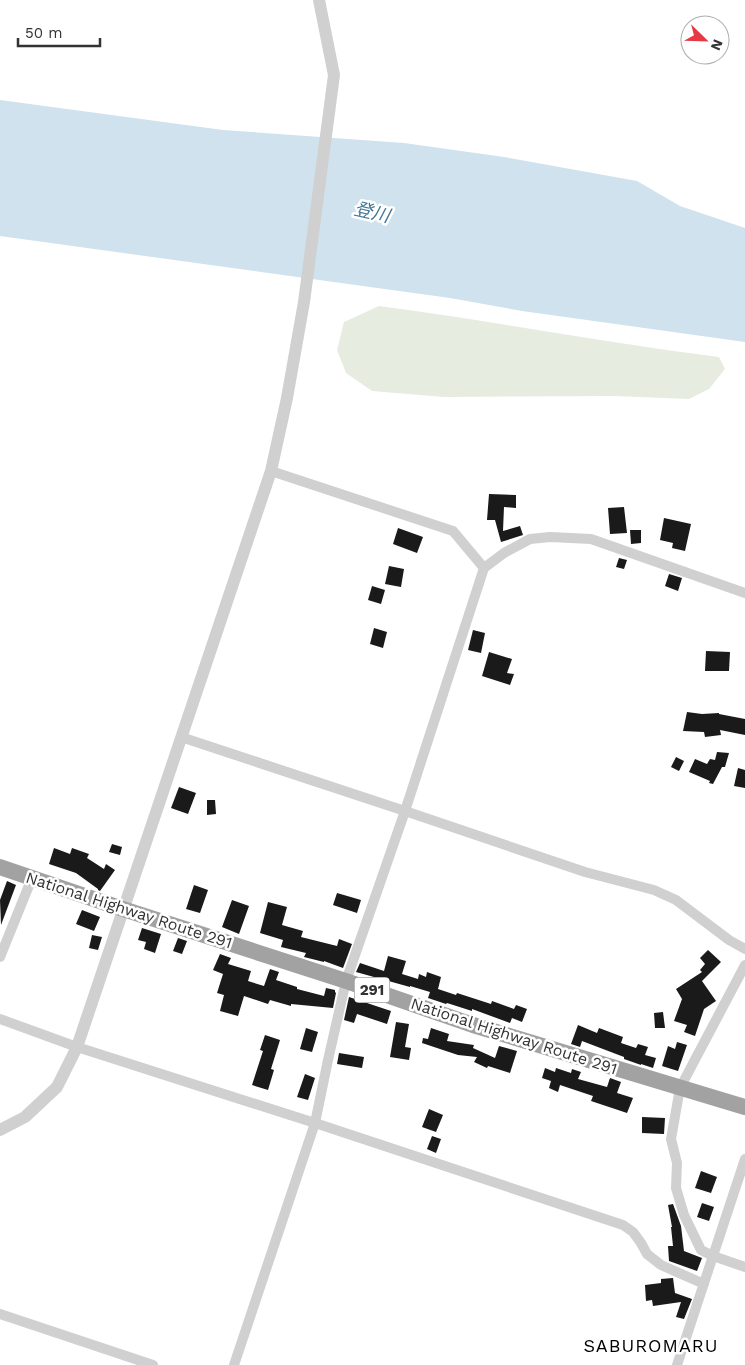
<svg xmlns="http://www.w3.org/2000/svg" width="745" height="1365" viewBox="0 0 745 1365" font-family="'Work Sans','Noto Sans JP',sans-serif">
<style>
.green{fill:#e6ecdf}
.water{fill:#cfe2ee}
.building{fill:#1a1a1a}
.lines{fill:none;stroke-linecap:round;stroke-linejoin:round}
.minor{stroke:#d0d0d0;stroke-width:10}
.tertiary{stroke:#d0d0d0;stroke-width:12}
.trunk{stroke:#a2a2a2;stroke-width:16}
.labels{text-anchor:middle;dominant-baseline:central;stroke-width:5;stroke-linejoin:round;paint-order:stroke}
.shield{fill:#fff;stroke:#707070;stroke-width:1}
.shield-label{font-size:15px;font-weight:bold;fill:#333}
.street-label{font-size:16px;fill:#333;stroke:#fff}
.water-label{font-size:18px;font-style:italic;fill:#3f7597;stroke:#fff}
.neighbourhood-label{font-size:18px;letter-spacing:1px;fill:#000;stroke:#fff}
</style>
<rect width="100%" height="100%" fill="#fff"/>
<!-- green -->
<path class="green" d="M 379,306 C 493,321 606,343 719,357 L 725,369 L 709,389 L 689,399 L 614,396 L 444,397 L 372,391 L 346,373 L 337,350 L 344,322 Z"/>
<!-- water -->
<path class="water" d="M 0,100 L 223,130 L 404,143 L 504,157 L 637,181 L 680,206 L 745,228 L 745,342 L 522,311 L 450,298 L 0,236 Z"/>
<!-- building -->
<path class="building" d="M 489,494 L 516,495 L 516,508 L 504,507 L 503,531 L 520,526 L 523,535 L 501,542 L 495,520 L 487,520 Z
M 624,507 L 627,533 L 610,534 L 608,508 Z
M 664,518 L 691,524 L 685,551 L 672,548 L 673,543 L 660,540 Z
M 398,528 L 423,537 L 417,553 L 393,544 Z
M 630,530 L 641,530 L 641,543 L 631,544 Z
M 619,558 L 627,560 L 624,569 L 616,567 Z
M 389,566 L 404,569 L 401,587 L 385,584 Z
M 669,574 L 682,578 L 678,591 L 665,586 Z
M 372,586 L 385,590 L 381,604 L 368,600 Z
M 374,628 L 387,632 L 383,648 L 370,644 Z
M 473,630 L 485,633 L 481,653 L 468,650 Z
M 706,651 L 730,652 L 729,671 L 705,671 Z
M 489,652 L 512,659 L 507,673 L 514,674 L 510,685 L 482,676 Z
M 687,712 L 702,714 L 719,713 L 719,714 L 745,719 L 745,735 L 720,730 L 721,735 L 705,737 L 704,732 L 683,731 Z
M 717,752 L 729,753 L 725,767 L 722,767 L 713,784 L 709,783 L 710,781 L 689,772 L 695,759 L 707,764 L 710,759 L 715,760 Z
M 676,757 L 684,761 L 679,771 L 671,767 Z
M 738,768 L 745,770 L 745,788 L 734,786 Z
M 179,787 L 196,793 L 188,814 L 171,808 Z
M 207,800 L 215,800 L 216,814 L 207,815 Z
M 112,844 L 122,847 L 120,855 L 109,852 Z
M 54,848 L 70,854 L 72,848 L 89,854 L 87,858 L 104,869 L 106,864 L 115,870 L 100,891 L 98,890 L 98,889 L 76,873 L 49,864 Z
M 7,881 L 16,885 L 1,925 L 0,900 Z
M 194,885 L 208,890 L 200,913 L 186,909 Z
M 337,893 L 361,900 L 357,913 L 333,905 Z
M 232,900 L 249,906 L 239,934 L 222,927 Z
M 268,902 L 287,907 L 282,925 L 303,931 L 301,937 L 337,946 L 339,939 L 352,944 L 343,968 L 324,961 L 324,962 L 304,957 L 306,953 L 281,947 L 283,940 L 260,933 Z
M 82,910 L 100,917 L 94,931 L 76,924 Z
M 142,928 L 161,934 L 155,953 L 144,949 L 146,942 L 138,940 Z
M 92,935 L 102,937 L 98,950 L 89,948 Z
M 178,938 L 187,941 L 182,954 L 173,951 Z
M 708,950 L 721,962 L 702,981 L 716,1001 L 704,1009 L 695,1036 L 684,1032 L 687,1025 L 674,1021 L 682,999 L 676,989 L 702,972 L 700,970 L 705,964 L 700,958 Z
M 220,954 L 231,958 L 228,964 L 251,971 L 248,981 L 264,986 L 270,969 L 279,972 L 276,980 L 297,987 L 297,989 L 324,996 L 326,988 L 335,990 L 335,992 L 336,993 L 333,1008 L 291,1004 L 291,1006 L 270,1000 L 268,1004 L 244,996 L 238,1016 L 220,1011 L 224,995 L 217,993 L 223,974 L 213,970 Z
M 388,956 L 406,961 L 402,974 L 418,979 L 419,974 L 426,977 L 427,972 L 441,977 L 438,989 L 456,995 L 457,993 L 491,1004 L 492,1001 L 514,1009 L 516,1005 L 527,1009 L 522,1022 L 512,1018 L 510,1023 L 472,1009 L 472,1011 L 447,1003 L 446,1004 L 428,998 L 430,992 L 410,986 L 410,987 L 356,972 L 360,963 L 384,971 Z
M 349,997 L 391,1011 L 387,1024 L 357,1014 L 354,1023 L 344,1020 Z
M 663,1012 L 665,1028 L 655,1028 L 654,1013 Z
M 396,1022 L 409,1024 L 405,1047 L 411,1048 L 409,1060 L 390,1057 Z
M 578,1025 L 597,1033 L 599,1028 L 623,1037 L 621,1043 L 636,1048 L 638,1044 L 648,1047 L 645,1055 L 656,1058 L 653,1068 L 641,1064 L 641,1065 L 624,1059 L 624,1057 L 582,1041 L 580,1047 L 571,1044 Z
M 306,1028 L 318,1032 L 312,1052 L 300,1049 Z
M 431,1028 L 449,1034 L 447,1041 L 474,1045 L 473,1048 L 495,1058 L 499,1046 L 517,1051 L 510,1073 L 488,1066 L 487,1068 L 474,1062 L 477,1057 L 458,1055 L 422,1043 L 423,1038 L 428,1039 Z
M 265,1035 L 280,1040 L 271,1069 L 274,1070 L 268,1090 L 252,1085 L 263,1051 L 260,1050 Z
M 677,1042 L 687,1045 L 678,1071 L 662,1066 L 668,1046 L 675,1049 Z
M 339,1053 L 364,1057 L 362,1068 L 337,1064 Z
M 545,1068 L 555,1072 L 556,1068 L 571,1073 L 572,1069 L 581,1072 L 578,1079 L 607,1087 L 610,1078 L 621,1082 L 617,1093 L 633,1098 L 627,1113 L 591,1101 L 593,1096 L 560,1085 L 558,1092 L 549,1088 L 551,1081 L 542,1078 Z
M 305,1074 L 315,1078 L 308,1100 L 297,1097 Z
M 429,1109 L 443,1115 L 436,1132 L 422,1127 Z
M 642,1117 L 665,1118 L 664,1134 L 642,1133 Z
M 432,1136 L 441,1139 L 436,1153 L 427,1149 Z
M 701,1171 L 717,1177 L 711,1193 L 695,1188 Z
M 702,1203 L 714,1207 L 709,1221 L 697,1217 Z
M 673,1204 L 681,1226 L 684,1251 L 702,1258 L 697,1271 L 669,1261 L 668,1246 L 673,1246 L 671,1227 L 672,1227 L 668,1205 Z
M 673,1278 L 675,1293 L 692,1299 L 684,1319 L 676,1317 L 681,1302 L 653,1306 L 652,1300 L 646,1301 L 645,1285 L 661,1283 L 661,1279 Z"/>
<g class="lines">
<!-- minor -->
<path class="minor" d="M 271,471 L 453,531 L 484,568
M 181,737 L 405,811 L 585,872 L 654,890 L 676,900 L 729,940 L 745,949
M 0,957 L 32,878
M 745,965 L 680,1088 L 671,1139 L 677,1163 L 676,1188 L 684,1215 L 701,1250 L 713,1256 L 745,1267
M 0,1019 L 77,1047 L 315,1123 L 623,1225 L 633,1232 L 641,1243 L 647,1254 L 661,1265 L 704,1284
M 0,1314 L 153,1365
M 234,1365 L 315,1123 L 328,1060 L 346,981 L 405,811 L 484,568 L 504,553 L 530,539 L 550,537 L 591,539 L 745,593
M 677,1365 L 745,1159"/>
<!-- tertiary -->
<path class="tertiary" d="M 0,1130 L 25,1117 L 57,1087 L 77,1047 L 271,471 L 287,398 L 304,302 L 334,75 L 319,0"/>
<!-- trunk -->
<path class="trunk" d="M 0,867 L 123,909 L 346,981 L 473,1025 L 745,1107"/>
</g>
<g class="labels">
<!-- shield labels -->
<rect class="shield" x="354.5" y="977.5" width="35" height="25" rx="4"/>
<g class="shield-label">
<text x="372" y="990">291</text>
</g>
<!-- street labels -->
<g class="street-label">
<text transform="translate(129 910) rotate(18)">National Highway Route 291</text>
<text transform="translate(514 1036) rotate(18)">National Highway Route 291</text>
</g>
<!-- water labels -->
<g class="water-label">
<text transform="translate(372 212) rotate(13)">登川</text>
</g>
<!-- neighbourhood labels -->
<g class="neighbourhood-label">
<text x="651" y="1345">SABUROMARU</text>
</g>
</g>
<!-- north arrow -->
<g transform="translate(705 40) rotate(113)"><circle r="24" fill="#ffffff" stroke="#adadad"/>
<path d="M0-4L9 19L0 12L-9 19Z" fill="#e63946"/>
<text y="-8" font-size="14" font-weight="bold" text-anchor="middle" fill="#333333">N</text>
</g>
<!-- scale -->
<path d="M18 38v8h82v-8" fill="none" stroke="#333333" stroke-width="2.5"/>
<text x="25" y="38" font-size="15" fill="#333333" stroke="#ffffff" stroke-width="4" paint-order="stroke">50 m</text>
</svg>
